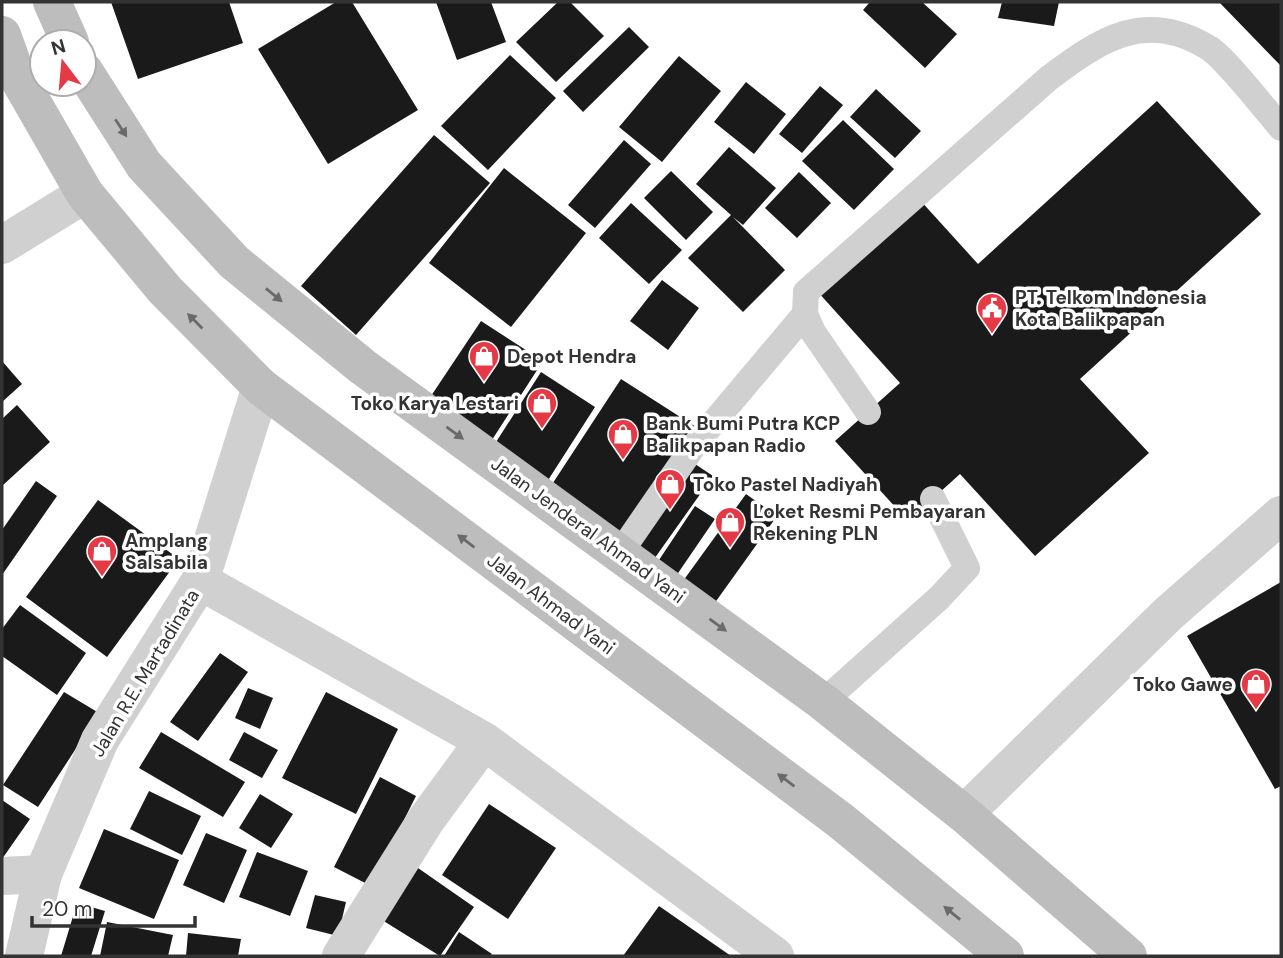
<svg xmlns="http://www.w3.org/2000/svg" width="1283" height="958" viewBox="0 0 1283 958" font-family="'DM Sans',sans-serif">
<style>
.building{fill:#1a1a1a}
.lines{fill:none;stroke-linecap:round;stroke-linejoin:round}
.service{stroke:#d0d0d0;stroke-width:26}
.minor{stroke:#d0d0d0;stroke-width:38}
.tertiary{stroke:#d0d0d0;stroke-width:38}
.secondary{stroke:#bdbdbd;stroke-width:38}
.oneway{fill:#6a6a6a}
.labels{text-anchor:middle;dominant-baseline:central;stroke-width:7;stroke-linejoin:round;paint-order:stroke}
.poi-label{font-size:19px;font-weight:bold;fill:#333;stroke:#fff;text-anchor:start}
.street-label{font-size:19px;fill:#333;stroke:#fff}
</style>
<rect width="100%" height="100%" fill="#fff"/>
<!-- building -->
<path class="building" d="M 111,2 L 229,2 L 243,43 L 138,79 Z
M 336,2 L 352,2 L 418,110 L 328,164 L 258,49 Z
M 436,2 L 491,2 L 506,42 L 457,60 Z
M 558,2 L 570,2 L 604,36 L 556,82 L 516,42 Z
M 870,2 L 922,2 L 957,34 L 925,68 L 863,10 Z
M 1002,2 L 1059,2 L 1054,26 L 998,18 Z
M 1219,2 L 1281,2 L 1281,66 Z
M 629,27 L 649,47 L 583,112 L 563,91 Z
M 510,55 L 556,98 L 488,170 L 441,126 Z
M 679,56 L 721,91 L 662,162 L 619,127 Z
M 746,82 L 786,114 L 754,154 L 714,122 Z
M 820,86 L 843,105 L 802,153 L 779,134 Z
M 876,89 L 921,131 L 895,158 L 850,117 Z
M 1157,101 L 1261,214 L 1080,379 L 1149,453 L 1035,556 L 960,474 L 908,521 L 835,441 L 900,383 L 817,291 L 919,199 L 978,264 Z
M 843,120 L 894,169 L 854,210 L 802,161 Z
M 434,135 L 490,183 L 356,335 L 301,286 Z
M 624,140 L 651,164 L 595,228 L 568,205 Z
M 729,147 L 776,188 L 743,225 L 733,217 L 785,270 L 743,312 L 688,258 L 731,215 L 696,184 Z
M 504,168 L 586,233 L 511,327 L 429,263 Z
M 671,171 L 713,212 L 686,240 L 644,198 Z
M 799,172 L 831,203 L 797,238 L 765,208 Z
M 631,203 L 682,250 L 649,284 L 599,238 Z
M 662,280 L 699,308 L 668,350 L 630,321 Z
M 481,321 L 543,361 L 488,446 L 425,405 Z
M 2,361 L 22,384 L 2,402 Z
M 541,372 L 595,407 L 543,488 L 489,453 Z
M 621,379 L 699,429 L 625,543 L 547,492 Z
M 17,405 L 50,442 L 2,486 L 2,419 Z
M 686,458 L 713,476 L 652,562 L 629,545 Z
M 36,481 L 57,496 L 2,575 L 2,530 Z
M 746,494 L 777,516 L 714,604 L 683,581 Z
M 98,500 L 179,559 L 107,657 L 26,597 Z
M 695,506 L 715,519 L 674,579 L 655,566 Z
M 1281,582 L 1281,786 L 1275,789 L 1187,636 Z
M 20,605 L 86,653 L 57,695 L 2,656 L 2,629 Z
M 220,653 L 248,672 L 198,741 L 170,722 Z
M 248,688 L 273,698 L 260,729 L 235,718 Z
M 64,692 L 99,713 L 38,807 L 3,785 Z
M 326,692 L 398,729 L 356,814 L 282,778 Z
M 161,732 L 245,782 L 223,817 L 139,768 Z
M 244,732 L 278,750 L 262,778 L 229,760 Z
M 380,777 L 416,796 L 371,886 L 334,867 Z
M 149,791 L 201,816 L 182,855 L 130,829 Z
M 260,794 L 293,814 L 271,848 L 239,828 Z
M 2,800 L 30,819 L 2,859 Z
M 489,804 L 556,848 L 508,919 L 442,875 Z
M 104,829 L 179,860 L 154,919 L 79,888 Z
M 206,833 L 247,850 L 224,903 L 183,885 Z
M 257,852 L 308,871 L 290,916 L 239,897 Z
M 418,868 L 474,907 L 440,956 L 382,920 Z
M 315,895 L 346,902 L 338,936 L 306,928 Z
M 77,903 L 105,911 L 91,956 L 61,956 Z
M 659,906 L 731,956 L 623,956 Z
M 107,922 L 173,935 L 168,956 L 100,956 Z
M 459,932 L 492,954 L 490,956 L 444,956 Z
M 188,933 L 241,939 L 238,956 L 186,956 Z"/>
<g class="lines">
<!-- service -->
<path class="service" d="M 868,412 L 813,332 L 805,314 L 806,292 L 1049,78 C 1101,39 1145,9 1209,48 C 1226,59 1265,109 1281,128
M 620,553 L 693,447 L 805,314
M 823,702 L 939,598 L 967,568 L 933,499"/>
<!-- minor -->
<path class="minor" d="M 2,245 L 85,194
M 200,581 L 484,741 L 775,956
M 964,814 L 1168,614 L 1281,515
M 2,876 L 43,874
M 341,956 L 426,820 L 484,741"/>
<!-- tertiary -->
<path class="tertiary" d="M 24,956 L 43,874 L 100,740 L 200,581 L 261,387"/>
<!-- secondary -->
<path class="secondary" d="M 52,2 L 70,42
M 2,35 L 16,74 L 85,194 L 165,290 L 261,387 L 841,821 L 1005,956
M 84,71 L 144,165 L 234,262 L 363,367 L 823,702 L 964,814 L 1128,956"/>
</g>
<!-- one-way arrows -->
<defs><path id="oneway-solid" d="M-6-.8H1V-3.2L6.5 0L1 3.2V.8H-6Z" transform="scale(1.75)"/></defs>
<g class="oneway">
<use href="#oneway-solid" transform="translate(121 128) rotate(57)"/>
<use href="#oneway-solid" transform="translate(274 295) rotate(39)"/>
<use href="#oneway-solid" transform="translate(195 321) rotate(-135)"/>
<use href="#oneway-solid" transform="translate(455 433) rotate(36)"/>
<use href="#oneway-solid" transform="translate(466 541) rotate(-143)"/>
<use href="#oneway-solid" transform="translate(718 625) rotate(36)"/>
<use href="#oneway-solid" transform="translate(786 780) rotate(-143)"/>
<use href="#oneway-solid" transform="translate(952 913) rotate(-141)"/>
</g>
<!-- icons -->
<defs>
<g id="civic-pin" transform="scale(1.575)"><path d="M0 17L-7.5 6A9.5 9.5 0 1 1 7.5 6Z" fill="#e63946" stroke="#fff"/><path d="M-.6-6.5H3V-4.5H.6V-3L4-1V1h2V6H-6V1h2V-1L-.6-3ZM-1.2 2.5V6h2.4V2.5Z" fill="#fff"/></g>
<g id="shop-pin" transform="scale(1.575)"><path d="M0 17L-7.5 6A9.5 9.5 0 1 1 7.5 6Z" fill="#e63946" stroke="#fff"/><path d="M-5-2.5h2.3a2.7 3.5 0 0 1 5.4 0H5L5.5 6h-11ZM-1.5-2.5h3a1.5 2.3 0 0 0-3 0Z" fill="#fff"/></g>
</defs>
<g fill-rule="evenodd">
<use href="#civic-pin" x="992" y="308"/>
<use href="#shop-pin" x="484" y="356"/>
<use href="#shop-pin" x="542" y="403"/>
<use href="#shop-pin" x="623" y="434"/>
<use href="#shop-pin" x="670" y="484"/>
<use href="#shop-pin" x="730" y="522"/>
<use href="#shop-pin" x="102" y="551"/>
<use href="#shop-pin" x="1256" y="684"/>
</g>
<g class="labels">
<!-- poi labels -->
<g class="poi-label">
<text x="1015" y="297">PT. Telkom Indonesia<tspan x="1015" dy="22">Kota Balikpapan</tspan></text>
<text x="507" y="356">Depot Hendra</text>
<text x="519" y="403" text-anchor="end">Toko Karya Lestari</text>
<text x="646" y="423">Bank Bumi Putra KCP<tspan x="646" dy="22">Balikpapan Radio</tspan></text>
<text x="693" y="484">Toko Pastel Nadiyah</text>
<text x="753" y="511">Loket Resmi Pembayaran<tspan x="753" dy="22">Rekening PLN</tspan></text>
<text x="125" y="540">Amplang<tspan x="125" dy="22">Salsabila</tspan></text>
<text x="1233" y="684" text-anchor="end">Toko Gawe</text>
</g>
<!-- street labels -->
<g class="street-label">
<text transform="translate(588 530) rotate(36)">Jalan Jenderal Ahmad Yani</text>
<text transform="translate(551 604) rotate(37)">Jalan Ahmad Yani</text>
<text transform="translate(145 673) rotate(-59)">Jalan R.E. Martadinata</text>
</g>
</g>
<!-- border -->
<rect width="1283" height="958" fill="none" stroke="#333333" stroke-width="7"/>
<!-- north arrow -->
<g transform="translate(63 63) rotate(344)"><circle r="33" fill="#ffffff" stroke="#adadad" stroke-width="2"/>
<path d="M0-5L12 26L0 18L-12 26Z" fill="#e63946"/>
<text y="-10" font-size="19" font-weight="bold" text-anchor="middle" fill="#333333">N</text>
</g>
<!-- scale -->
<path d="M32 916v10h163v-10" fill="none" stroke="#333333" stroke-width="3.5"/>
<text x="42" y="916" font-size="21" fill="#333333" stroke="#ffffff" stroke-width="5" paint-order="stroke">20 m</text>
</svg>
